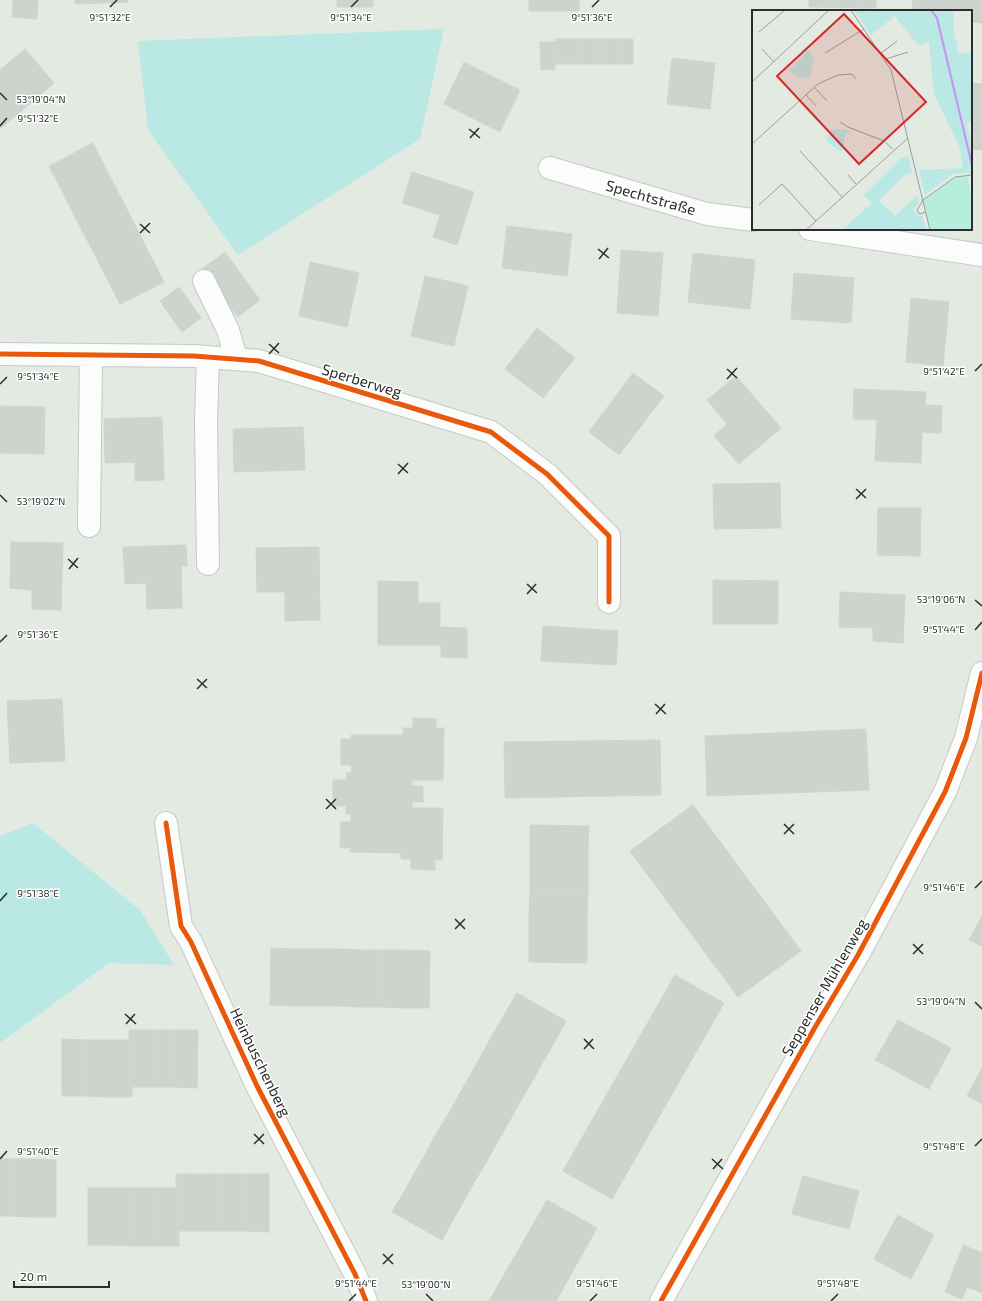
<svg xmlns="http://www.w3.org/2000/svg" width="982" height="1301" viewBox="0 0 982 1301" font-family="'Exo 2',sans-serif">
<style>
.green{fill:#b9e8e5}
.building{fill:#cdd3cd;stroke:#ced5ce}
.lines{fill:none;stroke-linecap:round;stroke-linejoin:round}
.minor-casing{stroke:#c7c8c7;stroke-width:24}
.minor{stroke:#fbfcfb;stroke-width:22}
.cycleway-casing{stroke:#fff;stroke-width:8}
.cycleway{stroke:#e8590c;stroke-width:5}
.ticks{fill:none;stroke:#2c2c2c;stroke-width:1.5}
.labels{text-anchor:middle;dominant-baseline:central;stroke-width:3;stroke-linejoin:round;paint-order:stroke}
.street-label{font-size:15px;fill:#2c2c2c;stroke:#fff}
.inset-river{fill:none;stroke:#ca92ef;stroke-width:2}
.inset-road{fill:none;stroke:#999e99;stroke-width:1}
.view{fill:#d62828;fill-opacity:0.15;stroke:#d62828;stroke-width:2}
.inset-edge{fill:none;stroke:#2c2c2c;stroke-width:2}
.ticks-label{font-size:10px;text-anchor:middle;fill:#2c2c2c;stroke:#fff;stroke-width:3;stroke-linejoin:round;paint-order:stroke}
</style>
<rect width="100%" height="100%" fill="#e2eae2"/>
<!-- green -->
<path class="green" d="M 444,29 L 420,139 L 238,255 L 148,130 L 138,41 Z
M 33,823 L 140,910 L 174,965 L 109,963 L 0,1043 L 0,836 Z"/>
<!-- building -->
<path class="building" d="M 13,0 L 38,0 L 37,19 L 12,17 Z
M 75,0 L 128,0 L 128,2 L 75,4 Z
M 337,0 L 373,0 L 373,7 L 337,7 Z
M 529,0 L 579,0 L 579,11 L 529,11 Z
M 809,0 L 876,0 L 876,8 L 809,7 Z
M 913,0 L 982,0 L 982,23 L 971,22 L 971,11 L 912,11 Z
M 556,39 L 568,39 L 568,64 L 555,64 Z
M 568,39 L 581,39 L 581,64 L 568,64 Z
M 581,39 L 594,39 L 594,64 L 581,64 Z
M 594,39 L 607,39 L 607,64 L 594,64 Z
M 607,39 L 620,39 L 620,64 L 607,64 Z
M 620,39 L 633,39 L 633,64 L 620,64 Z
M 540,42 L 555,42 L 555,69 L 541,70 Z
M 25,49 L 54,83 L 0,129 L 0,70 Z
M 672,58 L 715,63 L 710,109 L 667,104 Z
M 464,62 L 520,90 L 500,132 L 444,104 Z
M 971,83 L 982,84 L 982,150 L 971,149 Z
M 93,143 L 164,282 L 120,304 L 49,166 Z
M 412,172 L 474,192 L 457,245 L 433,237 L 440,215 L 402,203 Z
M 507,226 L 572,234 L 567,276 L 502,268 Z
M 621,250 L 663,253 L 658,316 L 617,313 Z
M 225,252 L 260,300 L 238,317 L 202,269 Z
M 693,253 L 755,260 L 750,309 L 688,302 Z
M 310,262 L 359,273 L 347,327 L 299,316 Z
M 794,273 L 854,278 L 851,323 L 791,319 Z
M 425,276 L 468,286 L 454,346 L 411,336 Z
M 179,287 L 201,318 L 182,332 L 160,301 Z
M 911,298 L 949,302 L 943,366 L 906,362 Z
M 537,328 L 575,358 L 543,398 L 505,369 Z
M 633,373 L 664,396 L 619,455 L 589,432 Z
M 736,376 L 781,428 L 739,464 L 714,436 L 727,424 L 707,400 Z
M 854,389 L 926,392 L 925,405 L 942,406 L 941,433 L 922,432 L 921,463 L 875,461 L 877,420 L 853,419 Z
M 0,406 L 45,407 L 44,454 L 0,453 Z
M 162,417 L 164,480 L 135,481 L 135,462 L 105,463 L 104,419 Z
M 303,427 L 305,470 L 234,472 L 233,429 Z
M 780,483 L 781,528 L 714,529 L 713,484 Z
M 878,508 L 921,508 L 920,556 L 877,555 Z
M 11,542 L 63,543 L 61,610 L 32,609 L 32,590 L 10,588 Z
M 186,545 L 187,566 L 181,566 L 182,608 L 147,609 L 146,583 L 125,584 L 123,547 Z
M 319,547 L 320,620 L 285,621 L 285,592 L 257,592 L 256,548 Z
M 713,580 L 778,581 L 778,624 L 713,624 Z
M 378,581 L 418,582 L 418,603 L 440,603 L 440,627 L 467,628 L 467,658 L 441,657 L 441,645 L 378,645 Z
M 840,592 L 905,595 L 903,643 L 873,641 L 873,628 L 839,627 Z
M 543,626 L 618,631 L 616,665 L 541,661 Z
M 62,699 L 65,761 L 10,763 L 7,701 Z
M 413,718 L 436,719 L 436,728 L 444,728 L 443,780 L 412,780 L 412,786 L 423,786 L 423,802 L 412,802 L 412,808 L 443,808 L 442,860 L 435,860 L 435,870 L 411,869 L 411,859 L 401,859 L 401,853 L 350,852 L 351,848 L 340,848 L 341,822 L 351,822 L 351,814 L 346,814 L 346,806 L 333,806 L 333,780 L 347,780 L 346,773 L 351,773 L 352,765 L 341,765 L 341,739 L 351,739 L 351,735 L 403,735 L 403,728 L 413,728 Z
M 866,729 L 869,790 L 707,796 L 705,736 Z
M 660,740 L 661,795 L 505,798 L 504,742 Z
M 693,805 L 801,951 L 738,997 L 630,851 Z
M 530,825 L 589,826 L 588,847 L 530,846 Z
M 530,846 L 588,847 L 588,870 L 530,869 Z
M 530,869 L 588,870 L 588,891 L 530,891 Z
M 530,891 L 588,891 L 587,915 L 529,914 Z
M 529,914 L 587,915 L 587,938 L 529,937 Z
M 982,916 L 982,946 L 969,940 Z
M 529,937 L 587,938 L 587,963 L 529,962 Z
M 271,948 L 295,949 L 294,1006 L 270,1005 Z
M 295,949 L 317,949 L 316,1006 L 294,1006 Z
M 317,949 L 340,949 L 338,1006 L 316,1006 Z
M 340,949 L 360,950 L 360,1007 L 338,1006 Z
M 360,950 L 383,950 L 383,1007 L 360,1007 Z
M 383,950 L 405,950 L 404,1008 L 383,1007 Z
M 405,950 L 430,951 L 429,1008 L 404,1008 Z
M 675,975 L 724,1003 L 612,1199 L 563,1171 Z
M 517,993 L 566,1021 L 554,1043 L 504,1015 Z
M 504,1015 L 554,1043 L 543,1062 L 493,1034 Z
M 898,1020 L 951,1048 L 929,1089 L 875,1060 Z
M 129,1030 L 131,1030 L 131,1097 L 107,1097 L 108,1040 L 129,1040 Z
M 131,1030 L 153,1030 L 153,1087 L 132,1087 L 132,1096 L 131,1097 Z
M 153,1030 L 175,1030 L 175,1087 L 153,1087 Z
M 175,1030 L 198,1030 L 197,1088 L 175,1087 Z
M 493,1034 L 543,1062 L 532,1082 L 482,1054 Z
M 62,1039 L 85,1040 L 85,1096 L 62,1096 Z
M 85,1040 L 108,1040 L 107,1097 L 85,1096 Z
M 482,1054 L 532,1082 L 520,1102 L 471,1074 Z
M 982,1068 L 982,1104 L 967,1096 Z
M 471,1074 L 520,1102 L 509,1122 L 460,1093 Z
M 460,1093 L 509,1122 L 498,1141 L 449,1113 Z
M 449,1113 L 498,1141 L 487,1161 L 437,1132 Z
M 437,1132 L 487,1161 L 475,1181 L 426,1153 Z
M 426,1153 L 475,1181 L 464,1201 L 415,1172 Z
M 0,1159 L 10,1159 L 10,1216 L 0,1216 Z
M 10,1159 L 33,1159 L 32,1217 L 10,1216 Z
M 33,1159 L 56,1160 L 56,1217 L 32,1217 Z
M 415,1172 L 464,1201 L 453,1220 L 404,1192 Z
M 176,1174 L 178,1174 L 178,1246 L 155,1246 L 155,1188 L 176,1188 Z
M 178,1174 L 200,1174 L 200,1231 L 179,1231 L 179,1246 L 178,1246 Z
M 200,1174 L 222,1174 L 222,1231 L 200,1231 Z
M 222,1174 L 245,1174 L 245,1231 L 222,1231 Z
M 245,1174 L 269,1174 L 269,1232 L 245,1231 Z
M 803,1176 L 859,1191 L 849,1229 L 792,1214 Z
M 88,1188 L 112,1188 L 111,1245 L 88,1245 Z
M 112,1188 L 133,1188 L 133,1246 L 111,1245 Z
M 133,1188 L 155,1188 L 155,1246 L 133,1246 Z
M 404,1192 L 453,1220 L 442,1240 L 392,1212 Z
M 547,1200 L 597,1228 L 556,1301 L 489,1301 Z
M 898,1215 L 934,1235 L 911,1279 L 874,1259 Z
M 963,1245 L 982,1253 L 982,1293 L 967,1287 L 962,1299 L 945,1292 Z"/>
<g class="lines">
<!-- minor casing -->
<g class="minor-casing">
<path id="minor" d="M 550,168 L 707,214 L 753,220
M 810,229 L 982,255
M 204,281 L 228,330 L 236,359
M 0,354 L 194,356 L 259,361 L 491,432 L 547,474 L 609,536 L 609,602
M 208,357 L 206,422 L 208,564
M 89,526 L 91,355
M 166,823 L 181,926 L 191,942 L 257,1086 L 355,1274 L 366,1301
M 661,1301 L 814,1029 L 858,955 L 945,792 L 966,738 L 982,673"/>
</g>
<!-- minor -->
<use href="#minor" class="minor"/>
<!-- cycleway casing -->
<g class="cycleway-casing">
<path id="cycleway" d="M 0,354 L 194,356 L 259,361 L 491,432 L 547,474 L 609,536 L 609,602
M 166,823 L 181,926 L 191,942 L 257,1086 L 355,1274 L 366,1301
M 661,1301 L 814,1029 L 858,955 L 945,792 L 966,738 L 982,673"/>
</g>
<!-- cycleway -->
<use href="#cycleway" class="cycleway"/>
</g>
<!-- ticks -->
<path class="ticks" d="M 110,7 L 117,0M 351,7 L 358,0M 592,7 L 599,0M 0,93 L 7,100M 0,126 L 7,118M 469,129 L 480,138M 470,138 L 479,128M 140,224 L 150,233M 140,233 L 150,223M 598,249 L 609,258M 599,259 L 608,248M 269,344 L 279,353M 269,354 L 279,343M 727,369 L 737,378M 975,371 L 982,364M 727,379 L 737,368M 0,384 L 7,377M 398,464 L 408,473M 398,474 L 408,463M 856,489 L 866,498M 0,495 L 7,502M 856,499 L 866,489M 68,559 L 78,568M 69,569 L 78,558M 527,584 L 537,593M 527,594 L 536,584M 975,600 L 982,606M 975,630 L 982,622M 0,642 L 7,635M 197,679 L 207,688M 197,689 L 207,679M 655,704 L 666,714M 656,714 L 665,704M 326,799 L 336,809M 326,809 L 336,799M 784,824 L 794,834M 784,834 L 794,824M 975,888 L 982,881M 0,901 L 7,893M 455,919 L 465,929M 455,929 L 465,919M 913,944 L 923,954M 913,954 L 923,944M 975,1002 L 982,1009M 125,1014 L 136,1024M 126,1024 L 135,1014M 584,1039 L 594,1049M 584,1049 L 593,1039M 254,1134 L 264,1144M 254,1144 L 264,1134M 975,1146 L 982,1139M 0,1159 L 7,1151M 712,1159 L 723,1169M 713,1169 L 722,1159M 383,1254 L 393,1264M 383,1264 L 393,1254M 426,1294 L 433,1301M 349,1301 L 356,1294M 590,1301 L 597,1294M 831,1301 L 838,1294"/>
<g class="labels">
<!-- street labels -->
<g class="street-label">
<text transform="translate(651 197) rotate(16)">Spechtstraße</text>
<text transform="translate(362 380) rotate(17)">Sperberweg</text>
<text transform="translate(824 987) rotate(-60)">Seppenser Mühlenweg</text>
<text transform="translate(261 1062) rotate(64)">Heinbuschenberg</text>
</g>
</g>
<!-- overview -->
<g transform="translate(752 10)">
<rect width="220" height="220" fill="#e2eae2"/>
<path d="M 102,0 L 202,0 L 202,24 L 207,44 L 220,42 L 220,111 L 215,113 L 219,132 L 220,163 L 201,164 L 173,185 L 167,160 L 211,158 L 207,136 L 182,84 L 177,32 L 166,35 L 143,6 L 119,25 ZM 57,40 L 62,49 L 57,69 L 43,66 L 37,60 ZM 92,119 L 98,121 L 93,125 L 90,142 L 74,131 L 79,120 ZM 156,146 L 160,163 L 153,165 L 127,191 L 143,206 L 165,185 L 167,192 L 161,200 L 166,206 L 170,205 L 174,220 L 90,220 L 120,193 L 112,185 L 149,148 Z" fill="#b9e8e5"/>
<path d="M 215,165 L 220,189 L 220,220 L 178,220 L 171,190 L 203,167 Z" fill="#b7eddd"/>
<path class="inset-river" d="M 179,0 L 185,8 L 220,155"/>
<path class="inset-road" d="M 99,0 L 139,60 L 178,220M 7,22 L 33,0M 10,39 L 22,52M 73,43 L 112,19M 129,43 L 145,31M 134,49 L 156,42M 0,72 L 77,0M 62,77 L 75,91M 54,85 L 64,96M 88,112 L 96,117 L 132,131 L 141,139M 0,134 L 66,74 L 86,65 L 100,64 L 104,69M 48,141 L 90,187M 96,165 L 104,174M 7,195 L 30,174 L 64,211M 174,202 L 167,204 L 165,200 L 171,190 L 203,167 L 220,165M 54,220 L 156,128"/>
<path class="view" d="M 92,4 L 174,92 L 107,154 L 25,66 Z"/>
<rect width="220" height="220" class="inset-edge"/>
</g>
<g class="ticks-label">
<text x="110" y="21">9°51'32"E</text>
<text x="592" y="21">9°51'36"E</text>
<text x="351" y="21">9°51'34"E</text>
<text x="41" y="103">53°19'04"N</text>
<text x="38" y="122">9°51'32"E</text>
<text x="944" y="375">9°51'42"E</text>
<text x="38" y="380">9°51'34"E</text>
<text x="41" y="505">53°19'02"N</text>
<text x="941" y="603">53°19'06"N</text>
<text x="944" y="633">9°51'44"E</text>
<text x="38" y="638">9°51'36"E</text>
<text x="944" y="891">9°51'46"E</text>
<text x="38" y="897">9°51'38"E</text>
<text x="941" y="1005">53°19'04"N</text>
<text x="944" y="1150">9°51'48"E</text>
<text x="38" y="1155">9°51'40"E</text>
<text x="356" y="1287">9°51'44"E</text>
<text x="597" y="1287">9°51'46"E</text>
<text x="838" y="1287">9°51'48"E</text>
<text x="426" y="1288">53°19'00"N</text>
</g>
<!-- scale -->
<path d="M14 1281v6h95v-6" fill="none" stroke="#2c2c2c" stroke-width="2"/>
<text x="20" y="1281" font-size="12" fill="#2c2c2c" stroke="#ffffff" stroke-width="3" paint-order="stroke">20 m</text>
</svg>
